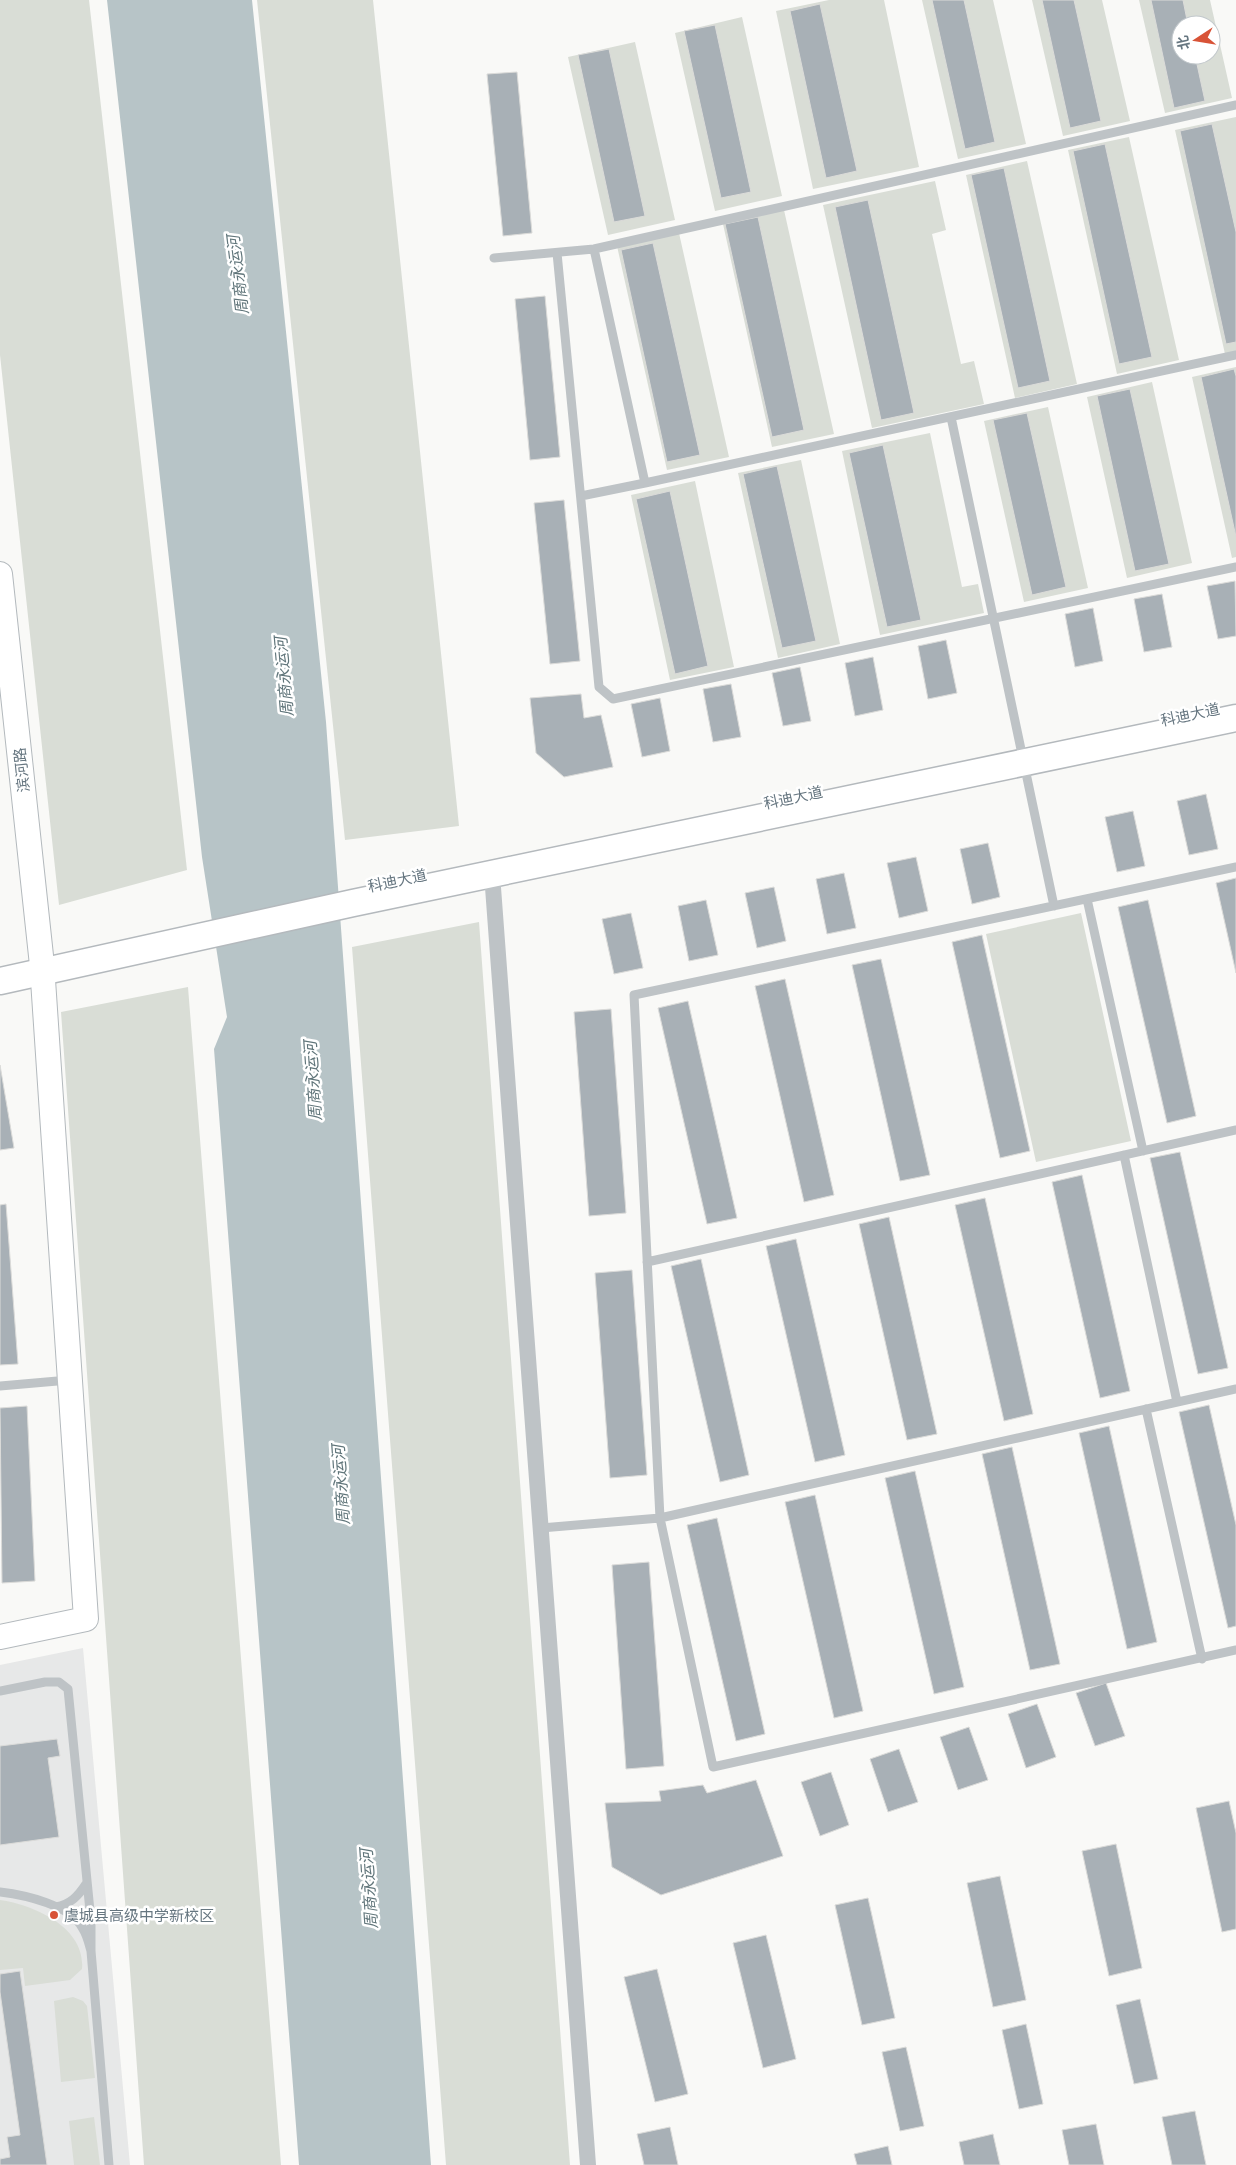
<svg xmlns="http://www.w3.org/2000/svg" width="1236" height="2165" viewBox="0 0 1236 2165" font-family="'Exo 2','Noto Sans SC',sans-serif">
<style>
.built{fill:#e7e8e8}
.green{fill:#d9ddd6;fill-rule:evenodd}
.water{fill:#b7c4c7}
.building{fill:#a8b0b6;stroke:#dbdbd9}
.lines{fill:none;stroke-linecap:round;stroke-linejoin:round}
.secondary-casing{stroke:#b3b9bd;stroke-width:26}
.primary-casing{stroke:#b4b9bd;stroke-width:29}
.lane{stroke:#bec3c6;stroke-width:9}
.street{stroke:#bec3c6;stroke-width:16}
.secondary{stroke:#fff;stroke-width:24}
.primary{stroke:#fff;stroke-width:26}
.poi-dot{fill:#d85337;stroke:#fff;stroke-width:2}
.labels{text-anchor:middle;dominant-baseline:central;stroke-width:5;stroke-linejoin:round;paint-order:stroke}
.street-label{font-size:15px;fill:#667680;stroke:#fff}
.poi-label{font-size:15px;fill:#667680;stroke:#fff;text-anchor:start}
.water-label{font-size:16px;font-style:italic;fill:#60757a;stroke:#fff}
</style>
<rect width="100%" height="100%" fill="#f9f9f7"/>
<!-- built -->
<path class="built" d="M 83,1648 L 130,2165 L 0,2165 L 0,1665 Z"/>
<!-- green -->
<path class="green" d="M 0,0 L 89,0 L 187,870 L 59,905 L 0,355 Z
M 257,0 L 373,0 L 459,826 L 345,840 Z
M 829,0 L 884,0 L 919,167 L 813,189 L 776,11 Z
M 922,0 L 993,0 L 1026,144 L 958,159 Z
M 1032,0 L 1102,0 L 1130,121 L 1063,136 Z
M 1139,0 L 1210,0 L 1232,98 L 1165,113 ZM 1181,25 L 1211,25 L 1211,55 L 1181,55 Z
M 742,17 L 782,196 L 715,211 L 675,33 Z
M 635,42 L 675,220 L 608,235 L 568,57 Z
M 1236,117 L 1236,351 L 1225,354 L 1175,130 Z
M 1129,137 L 1179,360 L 1117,374 L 1068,150 Z
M 1027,161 L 1077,384 L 1015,398 L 966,175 Z
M 935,181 L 946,230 L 932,234 L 961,364 L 974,361 L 984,404 L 872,428 L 823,205 Z
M 784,210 L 834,434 L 772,447 L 723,224 Z
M 679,233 L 729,457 L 667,470 L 617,246 Z
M 1236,367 L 1236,557 L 1232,558 L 1192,377 Z
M 1152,382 L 1192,563 L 1127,578 L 1087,397 Z
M 1048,407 L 1088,588 L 1024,602 L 984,421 Z
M 930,433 L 962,587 L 978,584 L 984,613 L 880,635 L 842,451 Z
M 801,460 L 840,644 L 778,658 L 738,473 Z
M 695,481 L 734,667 L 670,680 L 631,495 Z
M 1081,913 L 1131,1141 L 1036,1162 L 986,934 Z
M 479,922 L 570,2165 L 446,2165 L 352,947 Z
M 188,987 L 281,2165 L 144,2165 L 61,1012 Z
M 0,1900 C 35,1905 86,1928 82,1969 L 70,1980 L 25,1986 L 23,1968 L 0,1970 Z
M 73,1997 L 83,2001 L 87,2006 L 95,2078 L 61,2082 L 54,2001 Z
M 94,2117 L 100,2165 L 74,2165 L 69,2121 Z"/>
<!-- water -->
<path class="water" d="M 107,0 L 252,0 L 326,722 L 431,2165 L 299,2165 L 214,1049 L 227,1017 L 202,857 Z"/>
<!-- building -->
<path class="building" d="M 932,0 L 964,0 L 995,142 L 965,149 Z
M 1042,0 L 1074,0 L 1101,121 L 1070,128 Z
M 1151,0 L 1183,0 L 1188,25 L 1181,25 L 1181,55 L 1195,55 L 1205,101 L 1174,108 Z
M 820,4 L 857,171 L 826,178 L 790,11 Z
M 715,25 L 751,192 L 721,198 L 684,31 Z
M 609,49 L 645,216 L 614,222 L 578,55 Z
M 517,72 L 532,233 L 503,236 L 487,74 Z
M 1212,124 L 1236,232 L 1236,342 L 1226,344 L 1180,131 Z
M 1105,144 L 1152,357 L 1119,364 L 1073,151 Z
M 1004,168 L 1050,381 L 1018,388 L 971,175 Z
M 868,200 L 914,413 L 881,420 L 835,207 Z
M 758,217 L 804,430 L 772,437 L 725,224 Z
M 653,243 L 700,455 L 667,462 L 621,250 Z
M 545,296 L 560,457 L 530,460 L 515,299 Z
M 1234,369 L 1236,376 L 1236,537 L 1201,377 Z
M 1130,389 L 1169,564 L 1135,571 L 1097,396 Z
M 1027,413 L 1066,587 L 1032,595 L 993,420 Z
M 883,445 L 921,620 L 887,627 L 849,453 Z
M 777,466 L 816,641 L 782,648 L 743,474 Z
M 670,491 L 708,666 L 675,674 L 636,499 Z
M 564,500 L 580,661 L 550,664 L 534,503 Z
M 1235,581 L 1236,636 L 1218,639 L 1207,586 Z
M 1162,594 L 1172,647 L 1144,652 L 1134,599 Z
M 1093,608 L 1103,661 L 1075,667 L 1065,614 Z
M 946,640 L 957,693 L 928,699 L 918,646 Z
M 873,657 L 883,710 L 855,716 L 845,663 Z
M 800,667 L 811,721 L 783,726 L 772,673 Z
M 731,684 L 741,737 L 713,742 L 703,689 Z
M 581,694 L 584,718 L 601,715 L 613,767 L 564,777 L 536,753 L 530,698 Z
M 660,698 L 670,751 L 642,757 L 631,704 Z
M 1206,794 L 1218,849 L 1189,855 L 1177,801 Z
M 1133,811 L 1145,866 L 1117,872 L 1105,817 Z
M 988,843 L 1000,897 L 972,904 L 960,849 Z
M 916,857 L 928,911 L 899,918 L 887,863 Z
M 844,873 L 856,928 L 827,934 L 816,879 Z
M 1236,878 L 1236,973 L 1216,883 Z
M 774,887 L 786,941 L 757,948 L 745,893 Z
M 706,900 L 718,955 L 689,961 L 678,906 Z
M 1148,900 L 1196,1116 L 1167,1123 L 1118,907 Z
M 631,913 L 643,968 L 614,974 L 602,919 Z
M 982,935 L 1030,1151 L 1000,1158 L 952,942 Z
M 881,959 L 930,1175 L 900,1181 L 852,965 Z
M 785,979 L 834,1195 L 804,1202 L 755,986 Z
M 688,1001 L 737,1218 L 707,1224 L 658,1008 Z
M 611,1009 L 626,1213 L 589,1216 L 574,1012 Z
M 0,1065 L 14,1148 L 0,1150 Z
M 1180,1152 L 1228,1368 L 1198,1374 L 1150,1158 Z
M 1082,1175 L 1130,1391 L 1100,1398 L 1052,1182 Z
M 985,1198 L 1033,1414 L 1004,1421 L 955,1205 Z
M 6,1204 L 18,1364 L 0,1365 L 0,1205 Z
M 889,1217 L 937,1434 L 907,1440 L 859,1224 Z
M 796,1239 L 845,1455 L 815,1462 L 766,1246 Z
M 701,1259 L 749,1475 L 720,1482 L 671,1266 Z
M 632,1270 L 647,1475 L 610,1478 L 595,1273 Z
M 1209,1405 L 1236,1525 L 1236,1626 L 1228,1628 L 1179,1412 Z
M 27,1406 L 35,1581 L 2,1583 L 0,1408 Z
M 1109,1426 L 1157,1642 L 1127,1649 L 1079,1433 Z
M 1012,1447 L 1060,1664 L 1030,1670 L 982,1454 Z
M 915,1471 L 964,1687 L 934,1694 L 885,1478 Z
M 815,1495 L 863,1711 L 834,1718 L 785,1502 Z
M 717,1518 L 765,1734 L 736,1741 L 687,1525 Z
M 649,1562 L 664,1766 L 626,1769 L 612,1565 Z
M 1106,1683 L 1125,1736 L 1095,1746 L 1076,1693 Z
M 1037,1704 L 1056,1757 L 1026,1768 L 1008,1714 Z
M 969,1727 L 988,1780 L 958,1790 L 940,1737 Z
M 57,1739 L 60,1756 L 48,1758 L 59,1837 L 0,1845 L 0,1746 Z
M 899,1749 L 918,1802 L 888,1812 L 870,1759 Z
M 831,1772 L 849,1825 L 820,1836 L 801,1782 Z
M 756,1780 L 783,1856 L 661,1895 L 612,1867 L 605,1803 L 661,1801 L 659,1791 L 703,1785 L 707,1793 Z
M 1229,1801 L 1236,1833 L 1236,1929 L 1222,1932 L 1196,1808 Z
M 1116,1844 L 1142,1968 L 1109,1976 L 1082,1851 Z
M 1000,1876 L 1026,2000 L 993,2007 L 967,1883 Z
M 868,1898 L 895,2018 L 862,2025 L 835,1905 Z
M 766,1935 L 796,2059 L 763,2068 L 733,1943 Z
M 657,1969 L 688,2094 L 655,2102 L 624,1977 Z
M 20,1971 L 47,2165 L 0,2165 L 0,2159 L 10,2157 L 7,2137 L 20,2135 L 0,1992 L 0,1974 Z
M 1140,1999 L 1158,2079 L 1134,2084 L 1116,2005 Z
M 1026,2024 L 1043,2104 L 1019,2109 L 1002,2030 Z
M 906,2047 L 924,2126 L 900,2131 L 882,2052 Z
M 1195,2111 L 1206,2165 L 1172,2165 L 1162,2117 Z
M 1096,2124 L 1104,2165 L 1069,2165 L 1062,2130 Z
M 670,2127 L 678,2165 L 644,2165 L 637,2134 Z
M 993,2134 L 1000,2165 L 964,2165 L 959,2142 Z
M 888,2146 L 892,2165 L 857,2165 L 854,2154 Z"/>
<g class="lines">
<!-- secondary casing -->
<g class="secondary-casing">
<path id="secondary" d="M 0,574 L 42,965 L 86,1619 L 0,1637"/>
</g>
<!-- primary casing -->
<g class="primary-casing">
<path id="primary" d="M 0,981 L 353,903 L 1236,718"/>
</g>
<!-- lane -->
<path class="lane" d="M 594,249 L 645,483 L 1236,355
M 557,253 L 599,687 L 613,699 L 1236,567
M 494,258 L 594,249 L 1236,105
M 951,417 L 1054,906
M 581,496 L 645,483
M 1236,867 L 634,995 L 660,1518 L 713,1767 L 1236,1650
M 1087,899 L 1143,1151
M 1124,1155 L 1177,1402
M 647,1262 L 1236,1130
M 0,1386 L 69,1380
M 1146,1409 L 1202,1659
M 541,1528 L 660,1518 L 1236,1389
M 0,1691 L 45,1682 L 59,1682 L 68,1689 L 91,1921 L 91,1951
M 0,1892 C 25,1895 71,1905 83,1929 C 87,1935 89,1944 91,1951 L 109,2165
M 56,1907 C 71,1904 78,1896 86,1884"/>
<!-- street -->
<path class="street" d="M 492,874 L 588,2165"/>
<!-- secondary -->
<use href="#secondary" class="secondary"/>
<!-- primary -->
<use href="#primary" class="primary"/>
</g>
<!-- markers -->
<circle class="poi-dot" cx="54" cy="1915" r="5"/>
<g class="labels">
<!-- street labels -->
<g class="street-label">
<text transform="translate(1190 714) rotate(-12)">科迪大道</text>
<text transform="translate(21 770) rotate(-96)">滨河路</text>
<text transform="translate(793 797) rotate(-12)">科迪大道</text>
<text transform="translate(397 880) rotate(-12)">科迪大道</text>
</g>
<!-- poi labels -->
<g class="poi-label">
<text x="64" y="1915">虞城县高级中学新校区</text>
</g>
<!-- water labels -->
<g class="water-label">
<text transform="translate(237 275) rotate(-97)">周商永运河</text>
<text transform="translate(283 677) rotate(-95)">周商永运河</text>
<text transform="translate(312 1081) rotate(-94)">周商永运河</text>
<text transform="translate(340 1485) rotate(-94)">周商永运河</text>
<text transform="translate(368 1889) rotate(-94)">周商永运河</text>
</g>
</g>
<!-- north arrow -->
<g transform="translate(1196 40) rotate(258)"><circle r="24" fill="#ffffff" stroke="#c2c8cc"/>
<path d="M0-4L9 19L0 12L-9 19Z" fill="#d85337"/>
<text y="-8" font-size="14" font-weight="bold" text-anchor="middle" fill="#667680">北</text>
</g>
</svg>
